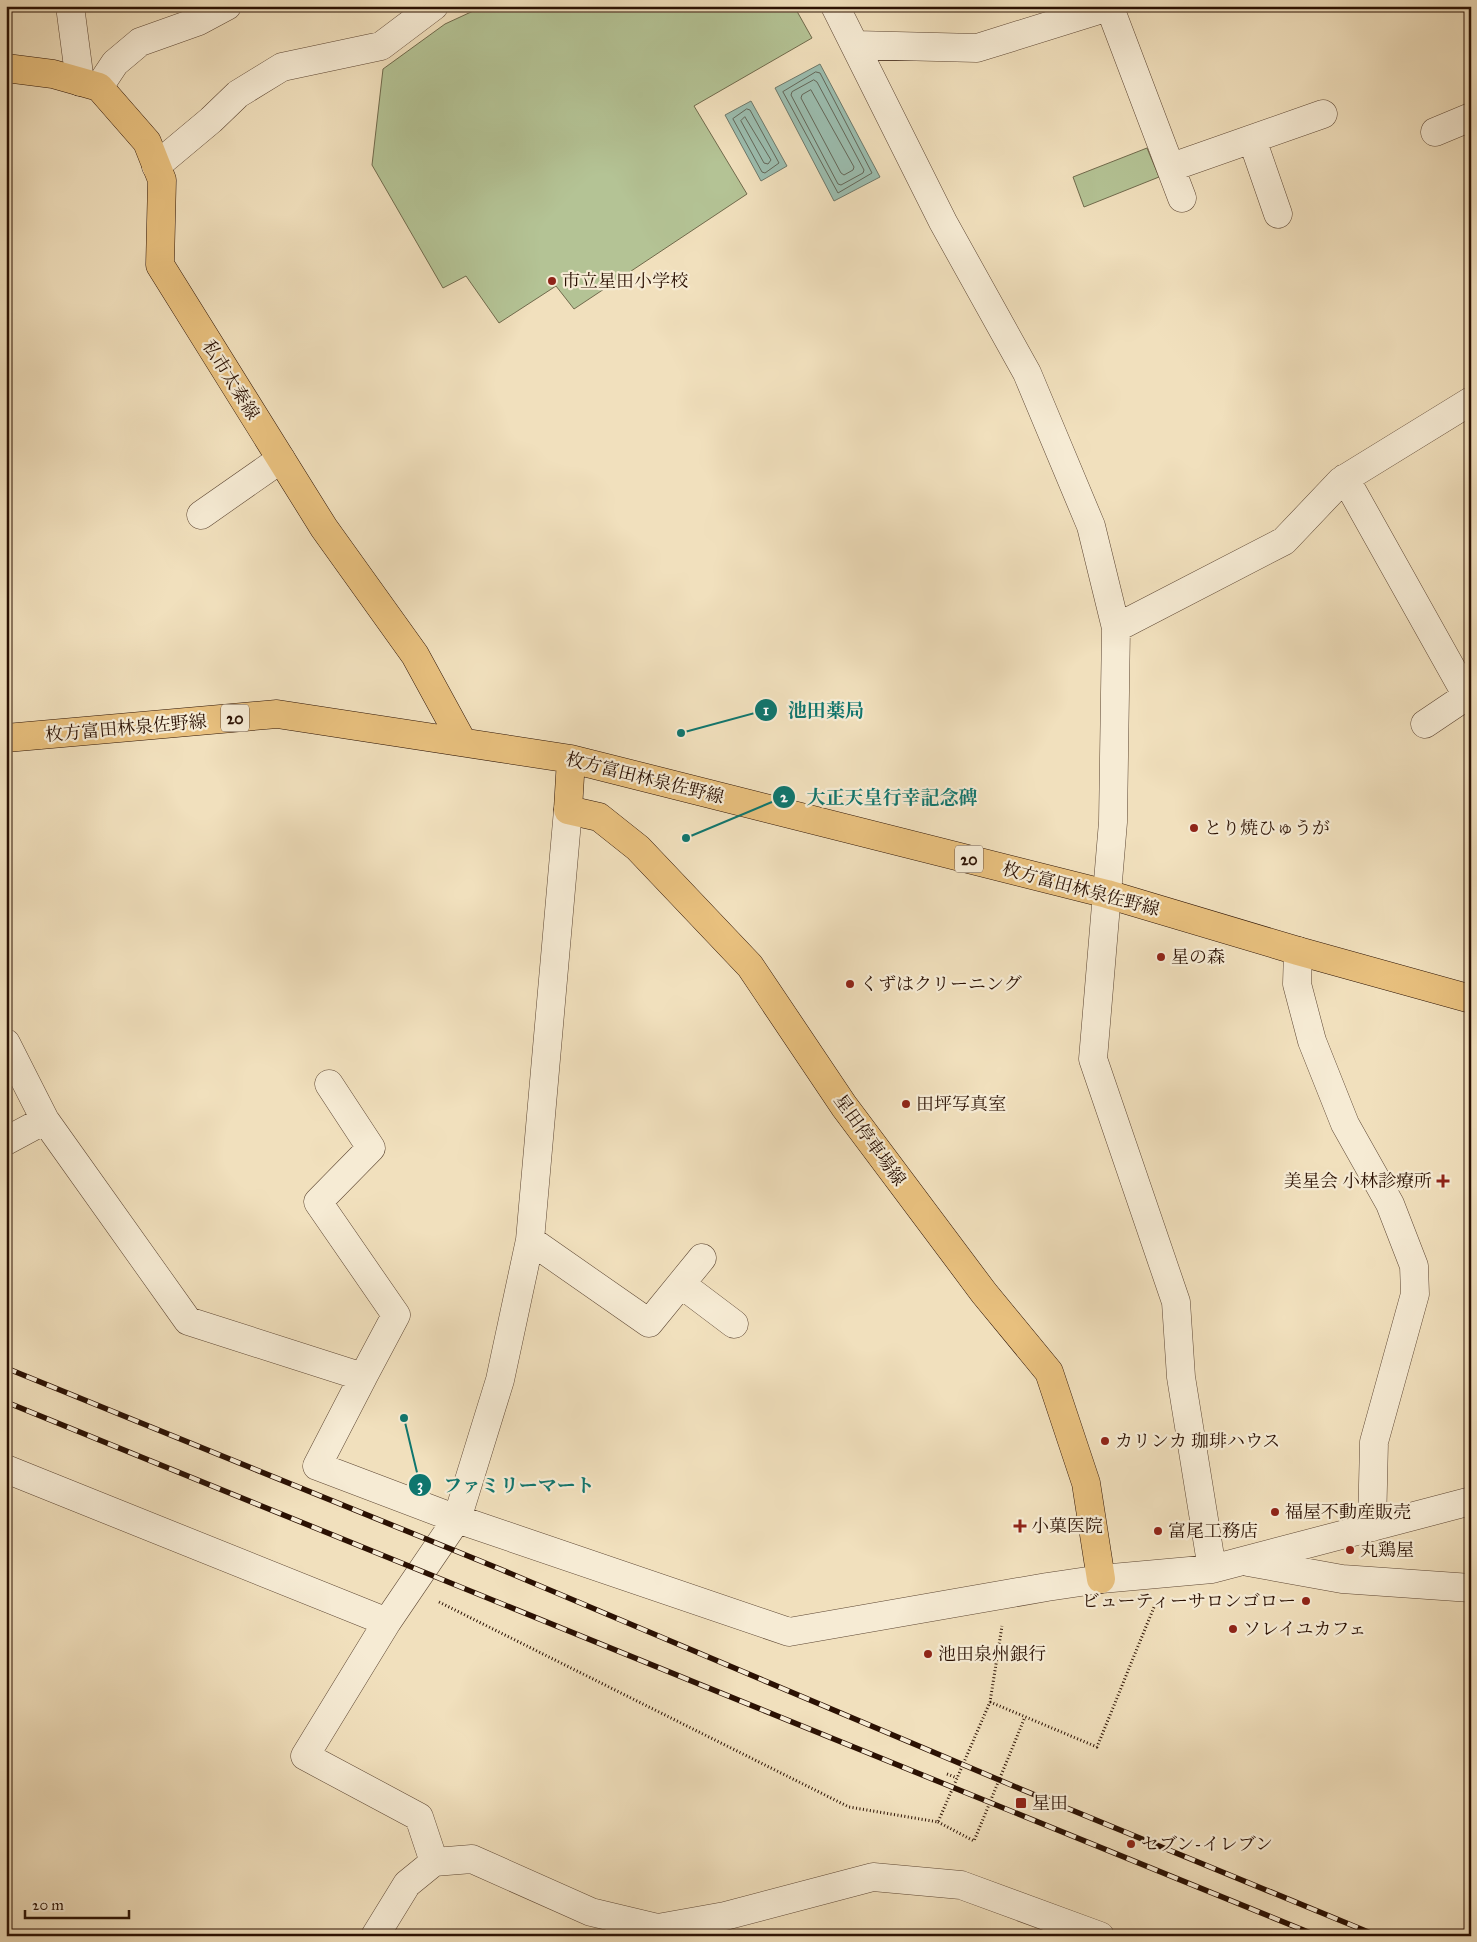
<svg xmlns="http://www.w3.org/2000/svg" width="1477" height="1942" viewBox="0 0 1477 1942" font-family="'IM FELL Great Primer','Noto Serif JP',serif">
<style>
.green{fill:#b4c395;stroke:#706a4c}
.water{fill:#9bbdaf;stroke:#6e786a}
.lines{fill:none;stroke-linecap:round;stroke-linejoin:round}
.shore{stroke:#636759;stroke-width:1}
.minor-casing{stroke:#5c4532;stroke-width:29}
.major-casing{stroke:#2b1103;stroke-width:29}
.path{stroke:#2b1103;stroke-width:3;stroke-dasharray:1 2.5;stroke-linecap:butt}
.minor{stroke:#f6ebd4;stroke-width:28}
.major{stroke:#e8c07e;stroke-width:28}
.rail-casing{stroke:#2b1103;stroke-width:5.5}
.rail{stroke:#f6ebd4;stroke-width:4;stroke-dasharray:11;stroke-linecap:butt}
.poi-dot{fill:#8f2418;stroke:#f6ebd4;stroke-width:2}
.labels{text-anchor:middle;dominant-baseline:central;stroke-width:4.5;stroke-linejoin:round;paint-order:stroke}
.shield{fill:#f6ebd4;stroke:#685242;stroke-width:1}
.shield-label{font-size:16px;font-weight:bold;fill:#2b1103}
.poi-label{font-size:18px;fill:#2b1103;stroke:#f6ebd4;text-anchor:start}
.street-label{font-size:18px;fill:#2b1103;stroke:#f6ebd4}
.leader{fill:none;stroke:#0f766e;stroke-width:2}
.callout-dot{fill:#0f766e;stroke:#f6ebd4;stroke-width:2}
.mark-label{font-size:15px;text-anchor:middle;font-weight:bold;fill:#fff}
.callout-label{font-size:19px;text-anchor:middle;font-weight:bold;fill:#0f766e;stroke:#f6ebd4;stroke-width:4.5;stroke-linejoin:round;paint-order:stroke}
</style>
<rect width="100%" height="100%" fill="#f1e0bd"/>
<filter id="stains"><feTurbulence type="fractalNoise" baseFrequency=".004" numOctaves="4"/><feColorMatrix values="0 0 0 0 .2 0 0 0 0 .09 0 0 0 0 .02 0 0 0 .5 -.17"/></filter>
<radialGradient id="worn" r=".72"><stop offset=".6" stop-color="#630" stop-opacity="0"/><stop offset="1" stop-color="#630" stop-opacity=".3"/></radialGradient>
<!-- green -->
<path class="green" d="M 484,6 L 794,6 L 812,38 L 694,106 L 747,194 L 574,309 L 556,286 L 499,323 L 466,276 L 443,288 L 372,165 L 383,69 L 445,24 Z
M 1147,148 L 1159,177 L 1084,207 L 1073,177 Z"/>
<!-- water -->
<path class="water" d="M 820,64 L 880,177 L 834,201 L 775,88 Z
M 751,101 L 787,166 L 761,181 L 725,115 Z"/>
<g class="lines">
<!-- shore -->
<path class="shore" d="M 816,72 L 820,73 L 872,173 L 838,193 L 783,92 Z
M 814,80 L 817,82 L 864,170 L 863,173 L 841,185 L 838,184 L 791,95 L 792,92 Z
M 811,90 L 854,167 L 853,170 L 844,175 L 841,173 L 801,98 L 802,95 Z
M 747,109 L 750,110 L 779,163 L 765,173 L 762,172 L 733,119 Z
M 745,117 L 771,160 L 768,164 L 764,163 L 741,121 Z"/>
<!-- minor casing -->
<g class="minor-casing">
<path id="minor" d="M 70,6 L 80,82
M 835,6 L 943,222 L 1027,373 L 1091,526 L 1116,628 L 1113,822 L 1093,1059 L 1176,1302 L 1181,1377 L 1212,1569
M 1110,8 L 1182,198
M 856,45 L 977,48 L 1112,6
M 99,87 L 115,63 L 140,42 L 199,21 L 227,6
M 1435,132 L 1471,117
M 1252,139 L 1278,214
M 156,166 L 211,120 L 238,94 L 282,67 L 381,46 L 434,6
M 1172,167 L 1323,114
M 1345,478 L 1467,696
M 201,515 L 281,459
M 1116,628 L 1284,541 L 1341,481 L 1471,401
M 1425,724 L 1471,693
M 1298,951 L 1297,984 L 1312,1041 L 1345,1124 L 1390,1204 L 1414,1266 L 1415,1294 L 1374,1442 L 1372,1527
M 6,1043 L 45,1120 L 188,1321 L 363,1377 L 317,1466 L 457,1519 L 789,1632 L 1047,1587 L 1101,1579 L 1212,1569 L 1471,1501
M 329,1084 L 371,1148 L 318,1202 L 396,1315 L 363,1377
M 6,1141 L 45,1120
M 530,1240 L 649,1323 L 702,1258
M 681,1284 L 734,1324
M 6,1469 L 387,1622
M 1248,1562 L 1342,1579 L 1471,1588
M 434,1862 L 419,1817 L 305,1756 L 387,1622 L 457,1519 L 500,1380 L 530,1240 L 568,810
M 375,1936 L 407,1884 L 434,1862 L 472,1859 L 591,1912 L 658,1928 L 725,1916 L 873,1877 L 961,1885 L 1100,1936"/>
</g>
<!-- major casing -->
<g class="major-casing">
<path id="major" d="M 6,68 L 53,74 L 99,87 L 147,142 L 162,180 L 160,265 L 324,528 L 415,655 L 462,741
M 6,738 L 277,714 L 571,759 L 1107,894 L 1298,951 L 1471,999
M 571,759 L 568,810 L 599,817 L 638,848 L 750,966 L 844,1106 L 984,1293 L 1049,1372 L 1086,1483 L 1101,1579"/>
</g>
<!-- path -->
<path class="path" d="M 439,1602 L 849,1807 L 938,1822 L 990,1702 L 1002,1626
M 990,1702 L 1097,1747 L 1154,1607
M 947,1774 L 957,1778
M 938,1822 L 974,1841 L 1025,1717"/>
<!-- minor -->
<use href="#minor" class="minor"/>
<!-- major -->
<use href="#major" class="major"/>
<!-- rail casing -->
<g class="rail-casing">
<path id="rail" d="M 6,1368 L 500,1569 L 1023,1790 L 1378,1936
M 6,1402 L 1318,1936"/>
</g>
<!-- rail -->
<use href="#rail" class="rail"/>
</g>
<!-- markers -->
<g class="poi-dot">
<circle cx="552" cy="281" r="5"/>
<circle cx="1194" cy="828" r="5"/>
<circle cx="1161" cy="957" r="5"/>
<circle cx="850" cy="984" r="5"/>
<circle cx="906" cy="1104" r="5"/>
<path d="M1440.5 1173.5h5v5h5v5h-5v5h-5v-5h-5v-5h5z"/>
<circle cx="1105" cy="1441" r="5"/>
<circle cx="1275" cy="1512" r="5"/>
<path d="M1017.5 1518.5h5v5h5v5h-5v5h-5v-5h-5v-5h5z"/>
<circle cx="1158" cy="1531" r="5"/>
<circle cx="1350" cy="1550" r="5"/>
<circle cx="1306" cy="1601" r="5"/>
<circle cx="1233" cy="1629" r="5"/>
<circle cx="928" cy="1654" r="5"/>
<rect x="1015" y="1797" width="12" height="12" rx="2.5"/>
<circle cx="1131" cy="1844" r="5"/>
</g>
<g class="labels">
<!-- shield labels -->
<g class="shield">
<rect x="221" y="704.5" width="28" height="27" rx="4"/>
<rect x="955" y="845.5" width="28" height="27" rx="4"/>
</g>
<g class="shield-label">
<text x="235" y="718">20</text>
<text x="969" y="859">20</text>
</g>
<!-- poi labels -->
<g class="poi-label">
<text x="562" y="281">市立星田小学校</text>
<text x="1204" y="828">とり焼ひゅうが</text>
<text x="1171" y="957">星の森</text>
<text x="860" y="984">くずはクリーニング</text>
<text x="916" y="1104">田坪写真室</text>
<text x="1432" y="1181" text-anchor="end">美星会 小林診療所</text>
<text x="1115" y="1441">カリンカ 珈琲ハウス</text>
<text x="1285" y="1512">福屋不動産販売</text>
<text x="1031" y="1526">小菓医院</text>
<text x="1168" y="1531">富尾工務店</text>
<text x="1360" y="1550">丸鶏屋</text>
<text x="1296" y="1601" text-anchor="end">ビューティーサロンゴロー</text>
<text x="1243" y="1629">ソレイユカフェ</text>
<text x="938" y="1654">池田泉州銀行</text>
<text x="1032" y="1803">星田</text>
<text x="1141" y="1844">セブン-イレブン</text>
</g>
<!-- street labels -->
<g class="street-label">
<text transform="translate(231 380) rotate(58)">私市太秦線</text>
<text transform="translate(126 728) rotate(-5)">枚方富田林泉佐野線</text>
<text transform="translate(645 778) rotate(14)">枚方富田林泉佐野線</text>
<text transform="translate(1081 889) rotate(15)">枚方富田林泉佐野線</text>
<text transform="translate(870 1140) rotate(54)">星田停車場線</text>
</g>
</g>
<!-- callouts -->
<path class="leader" d="M681 733L766 710M686 838L784 797M404 1418L420 1485"/>
<g class="callout-dot">
<circle cx="681" cy="733" r="5"/>
<circle cx="686" cy="838" r="5"/>
<circle cx="404" cy="1418" r="5"/>
<circle cx="766" cy="710" r="12"/>
<circle cx="784" cy="797" r="12"/>
<circle cx="420" cy="1485" r="12"/>
</g>
<g class="mark-label">
<text x="766" y="715">1</text>
<text x="784" y="802">2</text>
<text x="420" y="1490">3</text>
</g>
<g class="callout-label">
<text x="826" y="717">池田薬局</text>
<text x="892" y="804">大正天皇行幸記念碑</text>
<text x="519" y="1492">ファミリーマート</text>
</g>
<!-- margin -->
<rect width="1477" height="1942" fill="none" stroke="#f1e0bd" stroke-width="25"/>
<rect x="8" y="8" width="1462" height="1927" fill="none" stroke="#2b1103" stroke-width="2.5"/>
<rect x="12" y="12" width="1452" height="1917" fill="none" stroke="#2b1103"/>
<!-- scale -->
<path d="M25 1910v8h104v-8" fill="none" stroke="#2b1103" stroke-width="2.5"/>
<text x="32" y="1910" font-size="15" fill="#2b1103" stroke="#f6ebd4" stroke-width="4" paint-order="stroke">20 m</text>
<rect width="100%" height="100%" filter="url(#stains)"/>
<rect width="100%" height="100%" fill="url(#worn)"/>
</svg>
